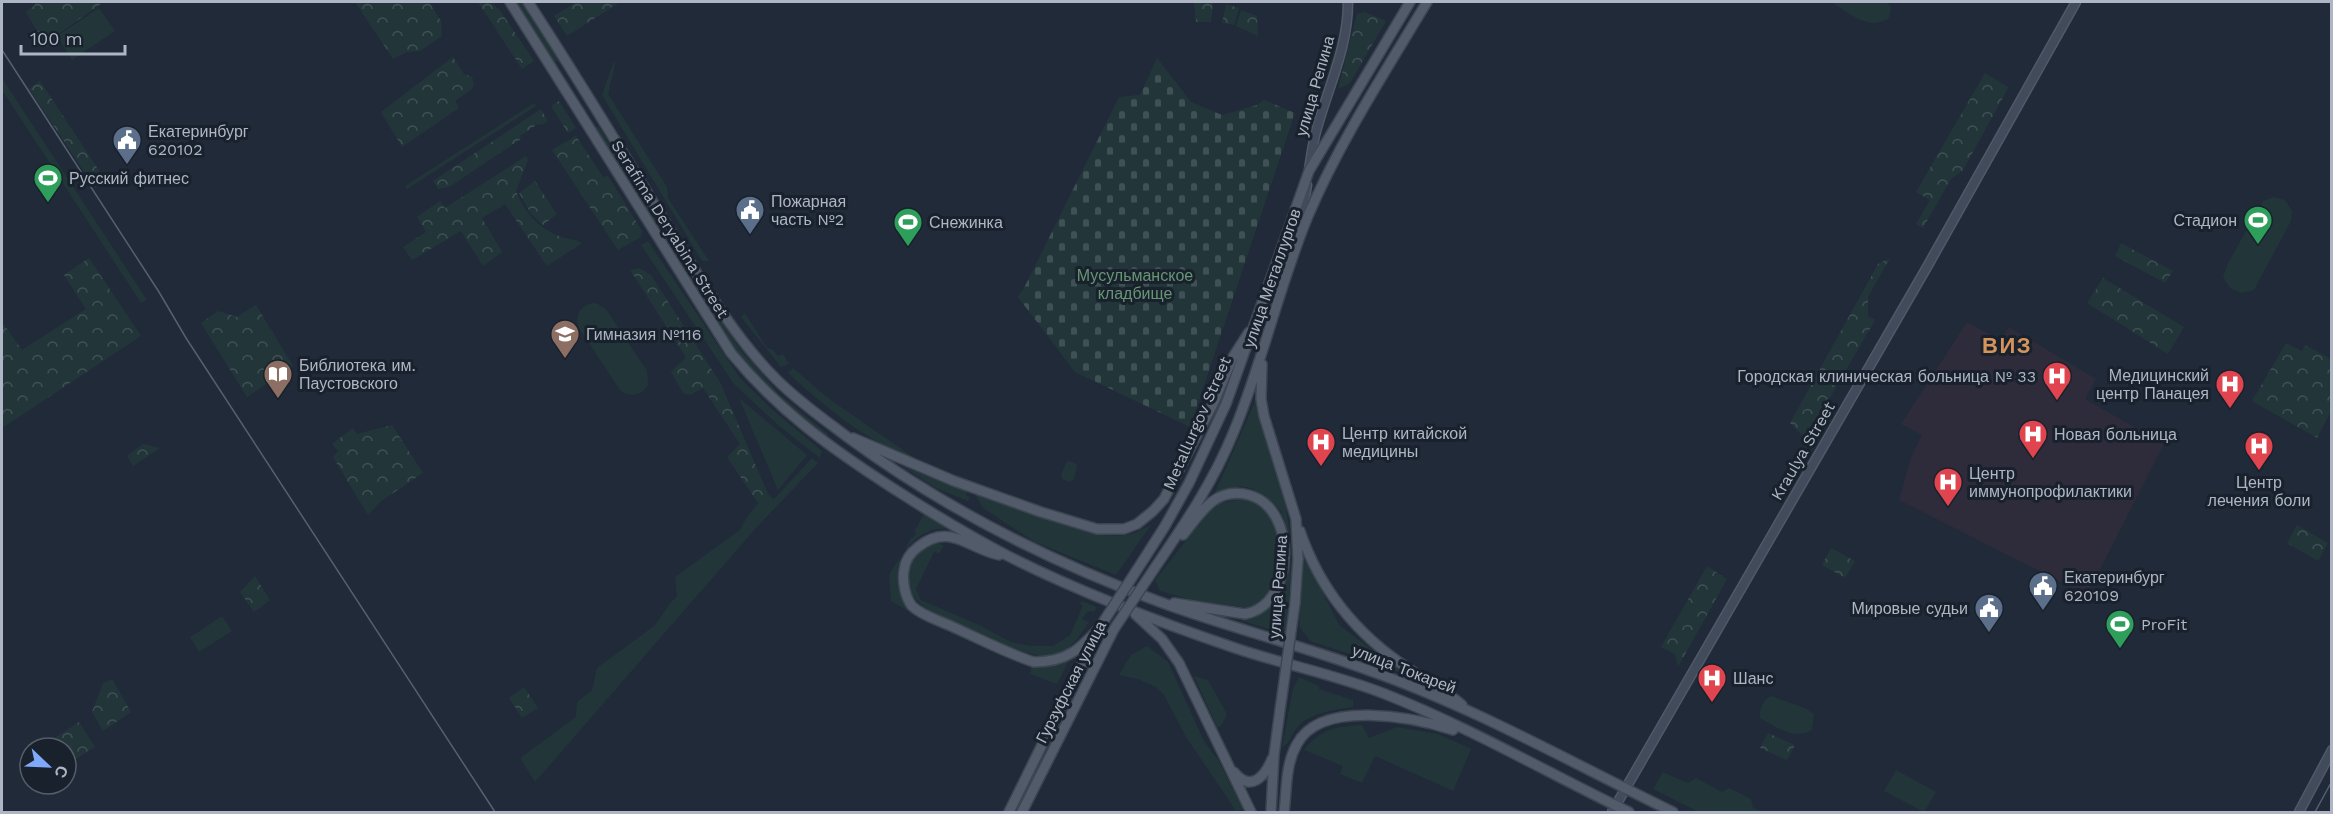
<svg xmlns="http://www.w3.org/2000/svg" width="2333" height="814" viewBox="0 0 2333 814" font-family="'Work Sans',sans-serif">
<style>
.medical{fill:#2e2c3a}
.grass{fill:#22363a}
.forest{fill:url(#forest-crowns)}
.cemetery{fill:url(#cemetery-stones)}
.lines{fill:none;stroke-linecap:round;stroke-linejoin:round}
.secondary-casing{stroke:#515967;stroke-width:11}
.primary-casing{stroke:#3d4552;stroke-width:12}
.secondary{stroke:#424b5c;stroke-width:8}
.primary{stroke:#525b69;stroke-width:9}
.tram{stroke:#566070;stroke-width:1.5}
.primary-bridge-casing{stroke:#3d4552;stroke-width:12;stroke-linecap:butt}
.primary-bridge{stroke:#525b69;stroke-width:9}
.labels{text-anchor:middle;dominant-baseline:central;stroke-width:6;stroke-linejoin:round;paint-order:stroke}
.street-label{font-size:16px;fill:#aeb6c5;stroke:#19212d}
.poi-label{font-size:16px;fill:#aeb6c5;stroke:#19212d;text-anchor:start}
.park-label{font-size:16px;fill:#669673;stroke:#19212d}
.district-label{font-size:22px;font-weight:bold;letter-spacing:1.5px;fill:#d4945b;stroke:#19212d}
</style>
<defs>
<pattern id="forest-crowns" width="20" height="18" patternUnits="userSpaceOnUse" patternTransform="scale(1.5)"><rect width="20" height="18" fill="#22363a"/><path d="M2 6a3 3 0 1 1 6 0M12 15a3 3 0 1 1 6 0" fill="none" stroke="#405155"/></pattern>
<pattern id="cemetery-stones" width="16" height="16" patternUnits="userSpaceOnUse" patternTransform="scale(1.5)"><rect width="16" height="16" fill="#22363a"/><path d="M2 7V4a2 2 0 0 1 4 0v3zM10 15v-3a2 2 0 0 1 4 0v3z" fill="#405155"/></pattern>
</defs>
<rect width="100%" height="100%" fill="#202a39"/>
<!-- medical -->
<path class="medical" d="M 1967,322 L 2000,340 L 2009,327 L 2096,379 L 2085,399 L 2164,444 L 2087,595 L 1899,500 L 1911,457 L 1922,435 L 1901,424 Z"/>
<!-- grass -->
<path class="grass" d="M 515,2 L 521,2 L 558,58 L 557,62 L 553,61 Z
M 1831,2 L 1887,2 L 1891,7 L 1889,18 C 1868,32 1850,13 1831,2 Z
M 99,8 L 115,31 L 72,60 L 57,36 Z
M 614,61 L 615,65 L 608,94 L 667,187 L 668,198 L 709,261 L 702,261 L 602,95 Z
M 2,78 L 147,300 L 141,303 L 2,90 Z
M 534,103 L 536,106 L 407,189 L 405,186 Z
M 598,126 L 689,274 L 686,276 L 595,128 Z
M 2274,197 L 2285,200 L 2292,211 L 2291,221 L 2254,290 L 2241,293 L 2230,288 L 2223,277 L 2228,263 L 2263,201 Z
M 648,241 L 740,378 L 775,412 L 822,451 L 820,458 L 779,426 L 734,384 L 641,245 Z
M 696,285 L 742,352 L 754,365 L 779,394 L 828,434 L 826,437 L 778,397 L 750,368 L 726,339 L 693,287 Z
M 596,303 L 606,309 L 647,371 L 648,385 C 641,396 630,398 620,390 L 579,328 C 574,314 582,303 596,303 Z
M 745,313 L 767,348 L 773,350 L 778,356 L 783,354 L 789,364 L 781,367 L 741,317 Z
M 793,368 L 828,398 L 923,464 C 871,444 828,410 788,373 Z
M 1257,397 C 1261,432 1275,462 1283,496 C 1295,542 1291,587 1285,634 L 1240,620 L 1255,618 L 1271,605 L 1287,581 L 1290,556 L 1287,529 L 1281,511 L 1268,498 L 1251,488 L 1241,486 L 1215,493 Z
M 739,398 L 807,455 L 778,490 Z
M 812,458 L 818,463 L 756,528 L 535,782 L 520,758 L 576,717 L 577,702 L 592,690 L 597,668 L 654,626 C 664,614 665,608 677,596 L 675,577 L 741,529 C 746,515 757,504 768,494 L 774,499 Z
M 1067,461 L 1075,463 L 1077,466 L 1074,479 L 1070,482 L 1062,479 L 1061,475 Z
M 900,465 L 967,492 L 966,496 L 970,497 L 968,501 L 936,488 Z
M 975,494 L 1090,533 C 1104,535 1124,538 1137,532 C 1142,530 1146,527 1151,525 L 1116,575 L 1035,542 L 983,508 Z
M 1243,499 C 1250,501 1259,503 1264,508 C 1279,522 1283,567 1273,585 C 1268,594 1260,602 1250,608 L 1192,600 L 1160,591 L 1155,580 L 1215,504 Z
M 925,512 L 953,529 C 931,526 918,535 904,551 L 911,538 L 913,538 L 916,533 L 914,532 Z
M 935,541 L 944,546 L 939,553 L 934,552 L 916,589 L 921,600 L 981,626 L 1011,642 L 1032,646 L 1053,646 L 1070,635 L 1083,605 L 1080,604 L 1082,601 L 1097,607 L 1094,612 L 1091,611 L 1086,613 L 1082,619 L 1089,622 C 1081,634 1071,650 1057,654 C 1035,662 998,641 978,632 C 952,621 906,609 907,575 C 908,557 921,549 935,541 Z
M 1304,555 L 1339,625 L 1406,675 L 1368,660 L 1310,641 L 1299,626 Z
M 900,557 C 894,580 897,598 916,613 L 1032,664 C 1046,667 1056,667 1069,660 L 1057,684 L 1030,674 L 1031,668 L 926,621 L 891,601 L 889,575 Z
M 222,616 L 232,631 L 199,652 L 190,637 Z
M 1147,646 L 1168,662 L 1204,741 L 1218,760 L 1243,809 L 1241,810 L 1236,811 L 1186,737 L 1164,695 L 1156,687 L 1138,679 L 1119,675 L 1131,655 Z
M 1194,676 L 1208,680 L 1226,712 L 1226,717 L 1220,727 L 1217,727 Z
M 1299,677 L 1319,686 L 1319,689 L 1353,700 L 1353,707 C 1337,709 1311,713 1299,725 C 1292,732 1291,743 1282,748 L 1293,688 Z
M 1771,696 L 1805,708 L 1814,714 L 1812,730 C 1793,740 1778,728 1760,718 C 1759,710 1763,700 1771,696 Z
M 1362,725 L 1369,738 L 1397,727 L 1438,734 L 1471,749 L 1453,791 L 1375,756 L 1362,783 L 1340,774 L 1343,766 L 1304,750 C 1322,728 1335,727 1362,725 Z
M 1896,770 L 1936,792 L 1924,812 L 1884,791 Z
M 1663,772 L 1688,783 L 1696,778 L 1722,792 L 1729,788 L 1751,799 L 1753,808 L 1763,812 L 1699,812 L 1653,789 Z"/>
<!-- forest -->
<path class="forest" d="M 34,2 L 98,2 L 101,4 L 54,37 L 55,40 L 46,47 L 26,12 L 35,5 Z
M 355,2 L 429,2 L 441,21 L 442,36 L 420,51 L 407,52 L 393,59 Z
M 478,2 L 490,2 L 499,9 L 534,61 L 522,69 Z
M 576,2 L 620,2 L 567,36 L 554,16 Z
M 1213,2 L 1211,22 L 1196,22 L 1194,3 Z
M 1226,4 L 1239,8 L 1234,25 L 1222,23 Z
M 1241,10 L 1257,16 L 1258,36 L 1236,26 Z
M 1364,12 L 1386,21 L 1350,83 L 1338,89 L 1357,14 Z
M 453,57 L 464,74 L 472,77 L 474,85 L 471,90 L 455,101 L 459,108 L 402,147 L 381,112 Z
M 1985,73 L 2008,87 L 2006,92 L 1963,170 L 1951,179 L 1923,228 L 1916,224 L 1930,200 L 1916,192 Z
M 40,81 L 106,181 L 95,188 L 29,89 Z
M 559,101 L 576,128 L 568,133 L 551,106 Z
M 541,109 L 548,121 L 541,125 L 538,124 L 520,136 L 521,139 L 449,187 L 438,189 L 433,181 Z
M 576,136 L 603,177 L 608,176 L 642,231 L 641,237 L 618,250 L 552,150 Z
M 526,156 L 528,160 L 516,191 C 524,212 538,228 559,236 C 567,240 574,238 582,243 L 547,266 L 505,204 L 482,218 L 502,252 L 483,266 L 461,231 L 412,260 L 403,247 L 426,232 L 417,217 L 440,201 L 445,208 Z
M 535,181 L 557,214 L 543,225 L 531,214 L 519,193 Z
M 2121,243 L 2173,271 L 2165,283 L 2115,256 Z
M 89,258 L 141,336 L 2,428 L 2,322 L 22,350 L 86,309 L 64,275 Z
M 1890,258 L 1868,297 L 1868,316 L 1875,320 L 1806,439 L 1790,423 L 1878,264 Z
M 639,268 L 651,275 L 721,384 L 768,494 L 758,503 L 727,457 L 740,444 L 703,388 L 690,395 L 683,393 L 671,372 L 686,357 L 630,270 Z
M 2103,278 L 2184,327 L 2168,354 L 2087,303 Z
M 256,305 L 293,366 L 247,397 L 201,323 L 218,311 L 237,317 Z
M 2286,343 L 2302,351 L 2305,345 L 2331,359 L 2331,411 L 2317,438 L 2252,401 Z
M 392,425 L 423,473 L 380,502 L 368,515 L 333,457 L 338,451 L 332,444 L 353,428 L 357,434 Z
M 143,444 L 160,448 L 133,466 L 127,456 Z
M 2297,525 L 2328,543 L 2318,561 L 2287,543 Z
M 1831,548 L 1855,561 L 1845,578 L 1822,565 Z
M 1707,566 L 1727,579 L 1678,667 L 1675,654 L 1661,647 Z
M 255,576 L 270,600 L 254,612 L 240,592 Z
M 112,679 L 131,712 L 103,731 L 92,712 L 103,683 Z
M 524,687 L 538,708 L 522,718 L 509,698 Z
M 79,722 L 95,747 L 69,763 L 66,759 L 66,748 L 59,748 L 53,739 Z
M 1768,733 L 1795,745 L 1787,760 L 1760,748 Z"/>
<!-- cemetery -->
<path class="cemetery" d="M 1157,58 L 1191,102 L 1222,115 L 1257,105 L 1264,100 L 1295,113 L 1190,427 L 1075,372 L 1018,297 L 1025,286 L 1119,97 L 1140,95 Z"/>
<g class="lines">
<!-- secondary casing -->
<g class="secondary-casing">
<path id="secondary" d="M 1309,170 C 1311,156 1313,141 1317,128 C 1329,85 1348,47 1348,2
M 1299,232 L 1307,185
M 1612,812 L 1927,267 L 2076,2
M 2299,812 L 2332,750"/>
</g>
<!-- primary casing -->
<g class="primary-casing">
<path id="primary" d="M 510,2 L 731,353 C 778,410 829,447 891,487 C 930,512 969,536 1010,557 C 1083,594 1161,623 1238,649 C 1286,665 1337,675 1385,694 C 1469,727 1548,773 1629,812
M 528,2 C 576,75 621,150 667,225 C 700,278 732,335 777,380 C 799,402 825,420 850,439 C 944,508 1051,562 1160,602 C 1228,627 1300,645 1368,670 C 1474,707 1572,763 1673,812
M 1262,364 L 1261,399 L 1264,416 L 1296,519 L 1298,559 L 1295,603
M 853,438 L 954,481 L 1041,512 L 1097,529 L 1124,529 L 1137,524 L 1153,511 L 1164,499 L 1214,402 L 1233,357 L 1249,332
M 1300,531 C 1320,590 1357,635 1409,669 C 1426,681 1446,691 1462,705
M 999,555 C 967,548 950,522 918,547 C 910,553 905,561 904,570 C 902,581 905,597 912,606 C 922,616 941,621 953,627 C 980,639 1006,653 1034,662 C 1067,662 1080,649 1100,627
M 1142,562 L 1165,526 L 1189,483 L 1226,404 L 1309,171 L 1410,2
M 1154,569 C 1184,525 1214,481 1234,431 C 1263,361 1279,286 1308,216 C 1340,141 1385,72 1427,2
M 1174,603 L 1245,614 C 1296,605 1298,508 1249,495 C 1237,492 1224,493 1213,501 C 1202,509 1192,524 1183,535
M 1135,614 L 1162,639 L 1179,663 L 1251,812
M 1234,772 C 1251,793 1265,776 1272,759
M 1009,812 L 1095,637
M 1022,812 L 1114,629
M 1271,812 L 1274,755 L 1280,710
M 1284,812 C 1287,790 1285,765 1297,744 C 1321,699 1413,717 1453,730"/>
</g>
<!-- secondary -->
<use href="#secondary" class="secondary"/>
<!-- primary -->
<use href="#primary" class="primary"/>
<!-- tram -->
<path class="tram" d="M 2,50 L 159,292 L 186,338 L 495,812
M 2315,812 L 2332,781"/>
<!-- primary-bridge casing -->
<g class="primary-bridge-casing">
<path id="primary-bridge" d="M 1100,627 L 1142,562
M 1114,629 L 1154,569
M 1280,710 L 1295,603"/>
</g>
<!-- primary-bridge -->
<use href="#primary-bridge" class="primary-bridge"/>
</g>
<!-- icons -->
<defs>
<g id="civic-pin" transform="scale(1.5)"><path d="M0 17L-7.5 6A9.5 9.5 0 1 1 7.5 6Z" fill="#5c6f8a" stroke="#19212d"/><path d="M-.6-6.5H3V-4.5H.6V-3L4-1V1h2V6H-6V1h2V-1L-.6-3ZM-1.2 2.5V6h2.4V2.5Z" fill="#fff"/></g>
<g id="stadium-pin" transform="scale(1.5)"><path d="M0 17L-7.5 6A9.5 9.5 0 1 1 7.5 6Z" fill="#2e9e5b" stroke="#19212d"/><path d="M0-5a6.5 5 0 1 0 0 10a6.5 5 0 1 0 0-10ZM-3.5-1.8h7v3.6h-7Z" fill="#fff"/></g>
<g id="school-pin" transform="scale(1.5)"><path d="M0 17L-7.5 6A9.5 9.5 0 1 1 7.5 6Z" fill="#8d6e63" stroke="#19212d"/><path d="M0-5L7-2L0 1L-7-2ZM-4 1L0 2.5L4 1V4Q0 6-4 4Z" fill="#fff"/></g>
<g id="library-pin" transform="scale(1.5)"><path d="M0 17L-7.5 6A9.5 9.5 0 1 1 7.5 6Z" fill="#8d6e63" stroke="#19212d"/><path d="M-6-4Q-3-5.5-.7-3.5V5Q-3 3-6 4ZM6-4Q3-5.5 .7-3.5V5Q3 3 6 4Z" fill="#fff"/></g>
<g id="hospital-pin" transform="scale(1.5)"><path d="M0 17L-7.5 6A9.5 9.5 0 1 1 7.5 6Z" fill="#e0444e" stroke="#19212d"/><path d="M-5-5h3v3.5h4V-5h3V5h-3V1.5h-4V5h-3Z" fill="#fff"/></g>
</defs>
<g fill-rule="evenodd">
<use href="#civic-pin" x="127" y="140"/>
<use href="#stadium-pin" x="48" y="178"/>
<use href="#civic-pin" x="750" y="210"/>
<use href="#stadium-pin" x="2258" y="220"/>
<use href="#stadium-pin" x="908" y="222"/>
<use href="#school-pin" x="565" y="334"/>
<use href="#library-pin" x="278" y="374"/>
<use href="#hospital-pin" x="2057" y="376"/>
<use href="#hospital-pin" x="2230" y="384"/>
<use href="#hospital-pin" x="2033" y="434"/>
<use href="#hospital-pin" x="1321" y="442"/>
<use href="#hospital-pin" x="2259" y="446"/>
<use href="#hospital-pin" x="1948" y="482"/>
<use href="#civic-pin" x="2043" y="586"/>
<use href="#civic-pin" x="1989" y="608"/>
<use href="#stadium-pin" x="2120" y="624"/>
<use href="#hospital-pin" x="1712" y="678"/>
</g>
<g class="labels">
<!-- street labels -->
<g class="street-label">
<text transform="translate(1315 86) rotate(-74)">улица Репина</text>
<text transform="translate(670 229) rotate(58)">Serafima Deryabina Street</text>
<text transform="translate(1272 278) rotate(-71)">улица Металлургов</text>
<text transform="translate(1197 423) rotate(-66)">Metallurgov Street</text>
<text transform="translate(1803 451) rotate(-60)">Kraulya Street</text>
<text transform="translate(1278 587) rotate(-86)">улица Репина</text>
<text transform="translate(1404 669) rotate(21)">улица Токарей</text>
<text transform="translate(1071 682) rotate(-63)">Гурзуфская улица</text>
</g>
<!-- poi labels -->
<g class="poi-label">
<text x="148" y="131">Екатеринбург<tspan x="148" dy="18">620102</tspan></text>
<text x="69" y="178">Русский фитнес</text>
<text x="771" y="201">Пожарная<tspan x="771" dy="18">часть №2</tspan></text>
<text x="2237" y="220" text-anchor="end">Стадион</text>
<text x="929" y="222">Снежинка</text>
<text x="586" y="334">Гимназия №116</text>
<text x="299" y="365">Библиотека им.<tspan x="299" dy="18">Паустовского</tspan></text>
<text x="2209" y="375" text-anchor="end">Медицинский<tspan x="2209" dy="18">центр Панацея</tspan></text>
<text x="2036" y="376" text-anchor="end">Городская клиническая больница № 33</text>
<text x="1342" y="433">Центр китайской<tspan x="1342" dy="18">медицины</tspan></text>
<text x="2054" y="434">Новая больница</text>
<text x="1969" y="473">Центр<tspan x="1969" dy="18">иммунопрофилактики</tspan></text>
<text x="2259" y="482" text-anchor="middle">Центр<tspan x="2259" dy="18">лечения боли</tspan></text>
<text x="2064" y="577">Екатеринбург<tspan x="2064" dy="18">620109</tspan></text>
<text x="1968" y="608" text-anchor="end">Мировые судьи</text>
<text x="2141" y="624">ProFit</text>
<text x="1733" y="678">Шанс</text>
</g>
<!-- park labels -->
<g class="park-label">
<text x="1135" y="275">Мусульманское<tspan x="1135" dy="18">кладбище</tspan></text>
</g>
<!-- district labels -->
<g class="district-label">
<text x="2007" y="345">ВИЗ</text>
</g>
</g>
<!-- border -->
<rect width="2333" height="814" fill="none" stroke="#aeb6c5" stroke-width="6"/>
<!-- north arrow -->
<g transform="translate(48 766) rotate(113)"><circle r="28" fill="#19212d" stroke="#555d6a" stroke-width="1.5"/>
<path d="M0-4.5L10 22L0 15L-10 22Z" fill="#80aaf9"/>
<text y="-9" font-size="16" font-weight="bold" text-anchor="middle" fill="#aeb6c5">С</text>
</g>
<!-- scale -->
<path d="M21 45v9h104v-9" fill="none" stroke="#aeb6c5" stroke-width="3"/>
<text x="30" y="45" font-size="18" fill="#aeb6c5" stroke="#19212d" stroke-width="4.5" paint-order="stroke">100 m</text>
</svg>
